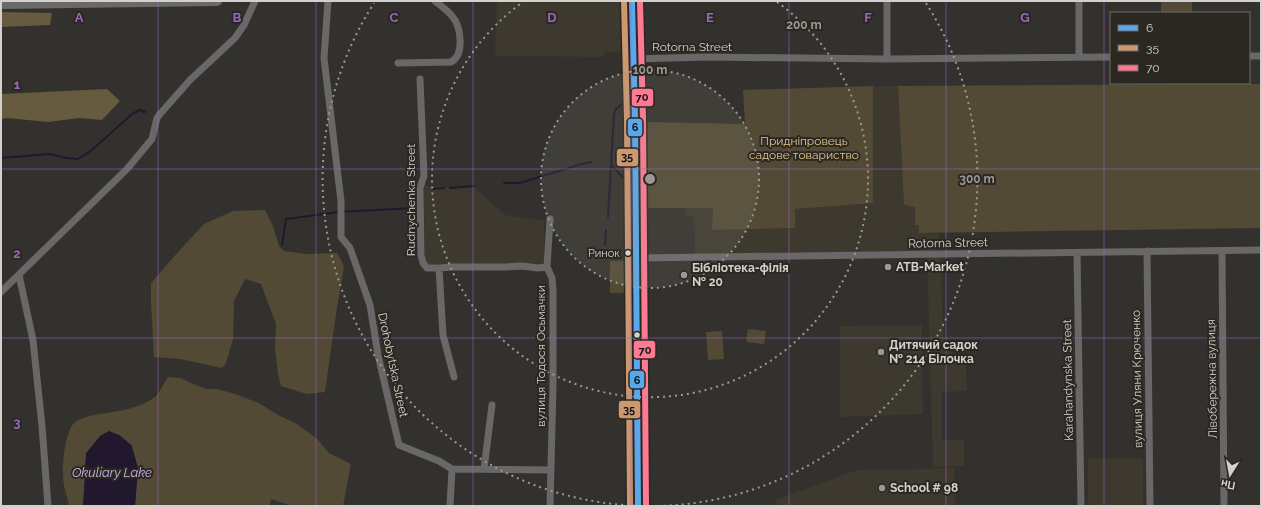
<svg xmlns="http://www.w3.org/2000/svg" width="1262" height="507" viewBox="0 0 1262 507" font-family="Raleway,sans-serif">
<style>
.built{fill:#3e392e}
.green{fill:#534a36}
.forest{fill:#665a3f}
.water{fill:#22182e}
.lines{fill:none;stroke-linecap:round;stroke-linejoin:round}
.stream{stroke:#22182e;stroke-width:2}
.street{stroke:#696768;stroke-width:7}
.secondary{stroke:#6a6968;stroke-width:10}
.bus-1-casing{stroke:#2b2822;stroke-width:9}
.bus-2-casing{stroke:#2b2822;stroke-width:9}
.bus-3-casing{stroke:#2b2822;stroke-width:9}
.bus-1{stroke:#5aa8eb;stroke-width:6}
.bus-2{stroke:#cd976f;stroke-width:6}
.bus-3{stroke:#fe7a93;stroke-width:6}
.grid{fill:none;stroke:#9a66c4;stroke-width:1;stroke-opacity:0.55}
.ring{fill:none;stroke:#9b9995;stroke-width:2;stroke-dasharray:2 4}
.bus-dot{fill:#d3d1cd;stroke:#2b2822;stroke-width:1.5}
.poi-dot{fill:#9b9995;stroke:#2b2822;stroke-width:1.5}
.labels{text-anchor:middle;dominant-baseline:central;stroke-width:4;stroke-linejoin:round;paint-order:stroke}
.bus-label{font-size:11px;fill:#d3d1cd;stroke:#2b2822;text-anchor:end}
.street-label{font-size:12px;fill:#d3d1cd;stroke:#2b2822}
.park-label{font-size:12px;fill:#e0c78f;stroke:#2b2822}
.poi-label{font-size:12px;font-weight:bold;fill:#d3d1cd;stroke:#2b2822;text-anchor:start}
.water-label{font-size:13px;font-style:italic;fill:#c8b3ea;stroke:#2b2822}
.grid-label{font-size:13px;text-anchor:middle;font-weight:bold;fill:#9a66c4;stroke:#2b2822;stroke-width:4;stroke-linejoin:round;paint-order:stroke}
.centre{fill:#9b9995;stroke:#2b2822;stroke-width:2}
.ring-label{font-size:12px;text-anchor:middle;font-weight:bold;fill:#9b9995;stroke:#2b2822;stroke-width:4;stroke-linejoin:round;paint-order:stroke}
.line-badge{stroke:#2b2822;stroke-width:1.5}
.pale-badge-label{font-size:11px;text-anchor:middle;font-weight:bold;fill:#111}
</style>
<rect width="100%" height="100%" fill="#33312d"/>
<!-- built -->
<path class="built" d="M 497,1 L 624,1 L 625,53 L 604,51 L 603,57 L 495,56 Z
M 873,86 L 898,86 L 904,205 L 915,207 L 915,224 L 919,225 L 919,233 L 939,234 L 944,346 L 966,365 L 967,391 L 942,392 L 942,440 L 964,440 L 964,466 L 933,467 L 927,251 L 695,254 L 694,216 L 685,216 L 685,208 L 713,208 L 712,230 L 795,228 L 795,209 L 873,203 Z
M 424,186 L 475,188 L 505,215 L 544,221 L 544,264 L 425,264 Z
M 922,325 L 923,414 L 840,417 L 840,326 Z
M 1088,459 L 1143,459 L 1143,506 L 1088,506 Z
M 954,468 L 955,506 L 776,506 L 776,500 L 857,470 Z"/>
<!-- green -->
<path class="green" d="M 1161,1 L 1192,1 L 1192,13 L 1161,13 Z
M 1261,84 L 1261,228 L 919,233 L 919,225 L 915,225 L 915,207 L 904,205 L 898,86 Z
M 873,86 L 873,203 L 795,209 L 795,228 L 712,230 L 713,208 L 646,208 L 644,122 L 745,124 L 743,90 Z
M 265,210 L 273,226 L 279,246 L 284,251 L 306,254 L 337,253 L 344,266 L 336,314 L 325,392 L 307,394 L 281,386 L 278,374 L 275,349 L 276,324 L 261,284 L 245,279 L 234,301 L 233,339 L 226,363 L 222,368 L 180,359 L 154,357 L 151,303 L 151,283 L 178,252 L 204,224 L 233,211 Z
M 610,261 L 626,261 L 627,293 L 610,293 Z
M 748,329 L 766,331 L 764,344 L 746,342 Z
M 722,331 L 724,359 L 708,360 L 706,332 Z
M 168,377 L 180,378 L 198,386 L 206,389 L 217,389 L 235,394 L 259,403 L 278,415 L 297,424 L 317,439 L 329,453 L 351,464 L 343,506 L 292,506 L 271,499 L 270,506 L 135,506 L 138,468 L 132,445 L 119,435 L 85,461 L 85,487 L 83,506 L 69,506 C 68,499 65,492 64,485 C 61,471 64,434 74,423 C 80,418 92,415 100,414 C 118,411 139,409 155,397 C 160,392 164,383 168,377 Z"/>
<!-- forest -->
<path class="forest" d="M 1,12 L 52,13 L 50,25 L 1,27 Z
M 107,89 L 120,101 L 102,120 L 79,118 L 48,122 L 7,118 L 1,119 L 1,94 Z"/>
<!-- water -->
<path class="water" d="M 109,431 L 119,435 L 131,445 L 138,468 L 135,506 L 83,506 L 86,453 L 100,436 Z"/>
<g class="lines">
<!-- stream -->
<path class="stream" d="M 1,158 L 50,154 L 66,158 L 78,159 L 92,150 L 132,114 L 140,110 L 145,112
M 611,165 L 629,184
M 504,183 L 520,183 L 585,163 L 592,162
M 450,188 L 474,186
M 433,189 L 444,188
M 608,217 L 614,114 L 616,109 L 626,101
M 282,245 L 286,219 L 338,212 L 415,208
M 605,245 L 606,230"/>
<!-- street -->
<path class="street" d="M 328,1 L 324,58 L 341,201 L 341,237 L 350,248 L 370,305 L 378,355 L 399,445 L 439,461 L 452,469 L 450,506
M 887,1 L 887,59
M 1249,56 L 1261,56
M 1079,57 L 1079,1
M 633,59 L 708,57 L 887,59 L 1111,57
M 398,63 L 451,62 C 465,55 461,26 452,16 C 447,10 441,6 435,1
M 420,79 L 424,176 L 420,188 L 421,255 L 423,263 L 427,268 L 439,268 L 443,335 L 454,377
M 1147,251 L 1150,506
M 1222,251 L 1224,506
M 1077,253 L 1081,506
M 635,258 L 1261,250
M 547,267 L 550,219
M 439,268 L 453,267 L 505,267 L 523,266 L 537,268 L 547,267 L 552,278 L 553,290 L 553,386 L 550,506
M 19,275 L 33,340 L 42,426 L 48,506
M 1,292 L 127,169 L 152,139 L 157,118 L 160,114 L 190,80 L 235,38 L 244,25 L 255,1
M 452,469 L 551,470
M 484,469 L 492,405"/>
<!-- secondary -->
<path class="secondary" d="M 632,1 L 635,119 L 638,506
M 1,4 L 217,1"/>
<!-- bus-1 casing -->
<g class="bus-1-casing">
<path id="bus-1" d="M 632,1 L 635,119 L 638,506"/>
</g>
<!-- bus-2 casing -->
<g class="bus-2-casing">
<path id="bus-2" d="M 624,1 L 627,119 L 630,506"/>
</g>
<!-- bus-3 casing -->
<g class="bus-3-casing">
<path id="bus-3" d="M 640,1 L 643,119 L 646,506"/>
</g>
<!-- bus-1 -->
<use href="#bus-1" class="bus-1"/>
<!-- bus-2 -->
<use href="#bus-2" class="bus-2"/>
<!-- bus-3 -->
<use href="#bus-3" class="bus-3"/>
</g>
<!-- grid -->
<path class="grid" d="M 158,1 L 158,506M 316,1 L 316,506M 473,1 L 473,506M 631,1 L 631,506M 789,1 L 789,506M 946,1 L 946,506M 1104,1 L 1104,506M 1,169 L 1261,169M 1,338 L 1261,338"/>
<!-- distance rings -->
<circle cx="650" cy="179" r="109" fill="#9b9995" fill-opacity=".12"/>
<g class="ring">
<circle cx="650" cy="179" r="109"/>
<path d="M777 2A218 218 0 1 1 523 2"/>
<path d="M647 506A327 327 0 0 1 374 3M926 3A327 327 0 0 1 653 506"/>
</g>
<!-- markers -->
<g class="bus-dot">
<circle cx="628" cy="253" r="3.5"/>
<circle cx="637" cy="335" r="3.5"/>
</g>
<g class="poi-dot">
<circle cx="888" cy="267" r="4"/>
<circle cx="684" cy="275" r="4"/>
<circle cx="881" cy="352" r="4"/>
<circle cx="882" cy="488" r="4"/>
</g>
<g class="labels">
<!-- bus labels -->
<g class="bus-label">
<text x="620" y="253">Ринок</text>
</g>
<!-- street labels -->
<g class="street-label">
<text x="692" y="47">Rotorna Street</text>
<text transform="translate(411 200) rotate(-90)">Rudnychenka Street</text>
<text transform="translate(948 243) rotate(-1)">Rotorna Street</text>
<text transform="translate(541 356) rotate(-90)">вулиця Тодося Осьмачки</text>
<text transform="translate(393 365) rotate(78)">Drohobytska Street</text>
<text transform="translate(1137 379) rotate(-91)">вулиця Уляни Крюченко</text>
<text transform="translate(1212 379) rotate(-91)">Лівобережна вулиця</text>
<text transform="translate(1068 380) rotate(-91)">Karahandynska Street</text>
</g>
<!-- park labels -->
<g class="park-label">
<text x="804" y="141">Придніпровець<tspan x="804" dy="14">садове товариство</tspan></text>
</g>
<!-- poi labels -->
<g class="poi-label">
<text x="896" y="267">ATB-Market</text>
<text x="692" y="268">Бібліотека-філія<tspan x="692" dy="14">№ 20</tspan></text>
<text x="889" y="345">Дитячий садок<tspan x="889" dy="14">№ 214 Білочка</tspan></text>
<text x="890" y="488">School # 98</text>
</g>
<!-- water labels -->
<g class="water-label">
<text x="112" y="472">Okuliary Lake</text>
</g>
</g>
<g class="grid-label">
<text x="79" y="22">A</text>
<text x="237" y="22">B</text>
<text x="394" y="22">C</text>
<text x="552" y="22">D</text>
<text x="710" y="22">E</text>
<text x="868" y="22">F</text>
<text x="1025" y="22">G</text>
<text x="17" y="89">1</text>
<text x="17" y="258">2</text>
<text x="17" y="427">3</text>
</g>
<circle cx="650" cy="179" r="6" class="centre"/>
<g class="ring-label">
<text x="804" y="29">200 m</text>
<text x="650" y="74">100 m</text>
<text x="977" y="183">300 m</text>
</g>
<g class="line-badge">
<rect x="631" y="88" width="23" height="19" rx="4" fill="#fe7a93"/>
<rect x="627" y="118" width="16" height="19" rx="4" fill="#5aa8eb"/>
<rect x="616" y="148" width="23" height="19" rx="4" fill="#cd976f"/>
<rect x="633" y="340" width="23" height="19" rx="4" fill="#fe7a93"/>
<rect x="629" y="370" width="16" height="19" rx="4" fill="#5aa8eb"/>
<rect x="618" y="400" width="23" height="19" rx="4" fill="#cd976f"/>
</g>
<g class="pale-badge-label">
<text x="642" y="101">70</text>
<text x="635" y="131">6</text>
<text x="627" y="161">35</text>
<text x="645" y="354">70</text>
<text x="637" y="384">6</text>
<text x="629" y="414">35</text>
</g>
<!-- border -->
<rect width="1262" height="507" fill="none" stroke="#d3d1cd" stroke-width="4"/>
<!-- legend -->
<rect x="1110" y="12" width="140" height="72" fill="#2b2822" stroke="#6e6c66"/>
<rect x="1118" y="25" width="20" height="6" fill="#5aa8eb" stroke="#6e6c66"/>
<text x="1146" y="32" font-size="12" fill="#d3d1cd">6</text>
<rect x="1118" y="45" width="20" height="6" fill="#cd976f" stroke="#6e6c66"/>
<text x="1146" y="52" font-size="12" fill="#d3d1cd">35</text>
<rect x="1118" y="65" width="20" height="6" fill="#fe7a93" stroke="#6e6c66"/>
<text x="1146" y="72" font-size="12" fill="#d3d1cd">70</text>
<!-- north arrow -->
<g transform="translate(1230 475) rotate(191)" stroke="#2b2822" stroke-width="3" paint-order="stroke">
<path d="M0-3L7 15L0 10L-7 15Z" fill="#d3d1cd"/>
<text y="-6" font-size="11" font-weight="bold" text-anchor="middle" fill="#d3d1cd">Пн</text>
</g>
</svg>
